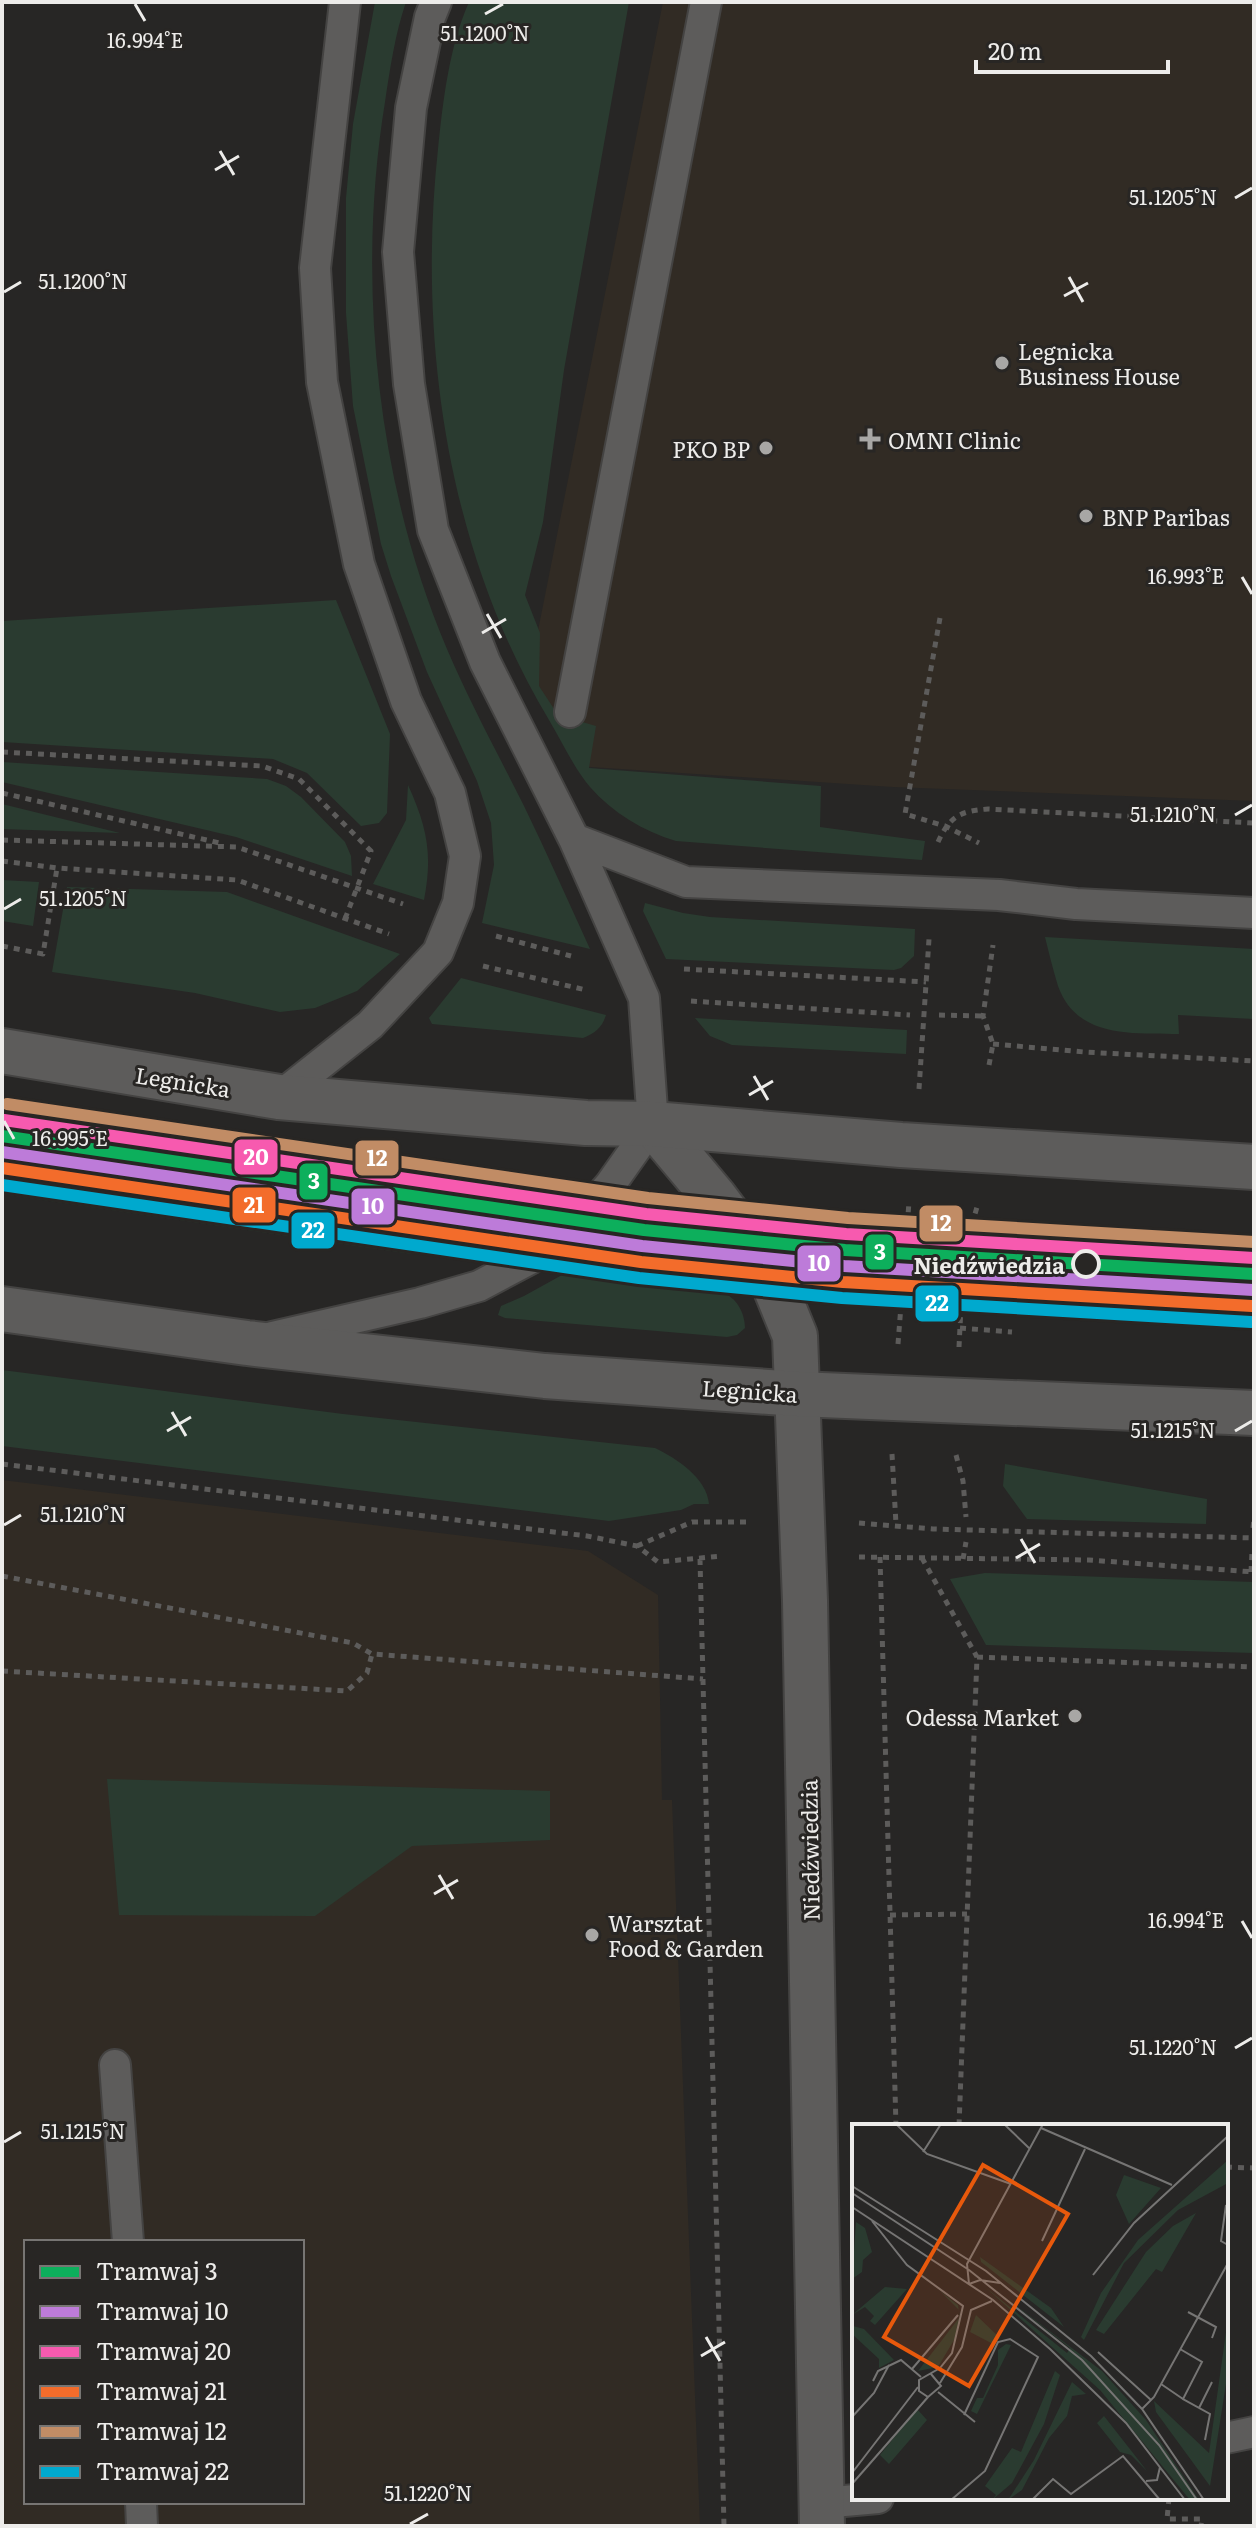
<svg xmlns="http://www.w3.org/2000/svg" width="1256" height="2528" viewBox="0 0 1256 2528" font-family="Literata,serif">
<style>
.built{fill:#312b24;fill-rule:evenodd}
.green{fill:#2a3b30}
.lines{fill:none;stroke-linecap:round;stroke-linejoin:round}
.service-casing{stroke:#444342;stroke-width:34}
.minor-casing{stroke:#444342;stroke-width:48}
.secondary-casing{stroke:#444342;stroke-width:48}
.path{stroke:#5d5c5b;stroke-width:5;stroke-dasharray:6 6;stroke-linecap:butt}
.service{stroke:#5d5c5b;stroke-width:30}
.minor{stroke:#5d5c5b;stroke-width:44}
.secondary{stroke:#5d5c5b;stroke-width:44}
.tram-1-casing{stroke:#282624;stroke-width:18}
.tram-2-casing{stroke:#282624;stroke-width:18}
.tram-3-casing{stroke:#282624;stroke-width:18}
.tram-4-casing{stroke:#282624;stroke-width:18}
.tram-5-casing{stroke:#282624;stroke-width:18}
.tram-6-casing{stroke:#282624;stroke-width:18}
.tram-1{stroke:#0daf5c;stroke-width:12}
.tram-2{stroke:#bd7bd9;stroke-width:12}
.tram-3{stroke:#f75aaf;stroke-width:12}
.tram-4{stroke:#f36c2b;stroke-width:12}
.tram-5{stroke:#c18c65;stroke-width:12}
.tram-6{stroke:#00a9ce;stroke-width:12}
.ticks{fill:none;stroke:#edecea;stroke-width:3}
.poi-dot{fill:#a8a7a5;stroke:#282624;stroke-width:3}
.stop-dot{fill:#282624;stroke:#edecea;stroke-width:4}
.labels{text-anchor:middle;dominant-baseline:central;stroke-width:6;stroke-linejoin:round;paint-order:stroke}
.poi-label{font-size:22px;fill:#edecea;stroke:#282624;text-anchor:start}
.street-label{font-size:22px;fill:#edecea;stroke:#282624}
.stop-label{font-size:22px;font-weight:bold;fill:#edecea;stroke:#282624;text-anchor:end}
.inset-road{fill:none;stroke:#767574;stroke-width:2}
.view{fill:#e8590c;fill-opacity:0.15;stroke:#e8590c;stroke-width:4}
.inset-edge{fill:none;stroke:#edecea;stroke-width:4}
.ticks-label{font-size:20px;text-anchor:middle;fill:#edecea;stroke:#282624;stroke-width:6;stroke-linejoin:round;paint-order:stroke}
.line-badge{stroke:#282624;stroke-width:3}
.badge-label{font-size:22px;text-anchor:middle;font-weight:bold;fill:#fff}
</style>
<rect width="100%" height="100%" fill="#272625"/>
<!-- built -->
<path class="built" d="M 663,2 L 1254,2 L 1254,801 L 893,787 L 576,766 L 528,681 Z
M 2,1480 L 588,1551 L 658,1595 L 662,1800 L 672,1800 L 700,2526 L 2,2526 ZM 26,2242 L 302,2242 L 302,2502 L 26,2502 Z"/>
<!-- green -->
<path class="green" d="M 375,2 L 406,2 C 395,34 390,69 385,102 C 356,280 376,482 447,649 C 470,703 498,754 524,806 C 547,853 568,901 590,949 L 482,923 L 494,865 L 491,823 L 477,781 L 427,672 L 391,576 L 381,544 L 353,406 L 346,313 L 346,198 L 353,124 Z
M 469,2 L 629,2 L 564,370 L 543,522 L 525,595 L 540,633 L 539,686 L 558,715 L 596,726 L 589,768 L 821,786 L 820,827 L 925,841 L 922,860 L 676,841 C 643,831 613,813 590,787 C 574,768 562,742 549,720 C 448,553 417,342 438,149 C 443,101 449,47 469,2 Z
M 336,600 L 390,734 L 387,813 L 379,823 L 361,826 L 307,773 L 273,759 L 2,742 L 2,621 Z
M 2,762 L 267,779 L 286,786 L 301,797 L 345,842 L 351,856 L 352,876 L 236,837 L 2,782 Z
M 408,785 C 427,827 433,854 424,900 L 373,884 L 406,820 Z
M 2,804 L 120,833 L 2,829 Z
M 2,880 L 39,882 L 33,926 L 2,921 Z
M 67,887 L 227,892 L 400,954 L 357,991 L 315,1008 L 280,1012 L 195,993 L 52,972 Z
M 645,903 L 683,913 L 710,917 L 915,929 L 914,956 L 901,968 L 894,970 L 666,959 L 643,911 Z
M 1045,937 L 1254,949 L 1254,1019 L 1178,1015 L 1179,1034 C 1133,1033 1077,1039 1058,986 C 1053,970 1049,953 1045,937 Z
M 461,978 L 606,1015 C 602,1028 595,1033 583,1038 L 432,1024 L 429,1018 Z
M 695,1018 L 907,1030 L 906,1054 L 732,1045 L 710,1036 Z
M 2,1097 L 190,1133 L 424,1161 L 440,1177 L 447,1193 L 152,1144 L 2,1122 Z
M 2,1187 L 418,1246 L 412,1254 L 2,1194 Z
M 562,1275 L 725,1294 C 738,1299 745,1315 745,1328 L 737,1335 L 727,1337 L 505,1318 L 498,1315 L 501,1306 L 524,1296 Z
M 2,1370 L 343,1414 L 655,1448 C 676,1458 707,1478 709,1504 L 694,1504 L 681,1510 L 609,1521 L 2,1446 Z
M 1005,1464 L 1207,1499 L 1206,1524 L 1027,1519 L 1003,1486 Z
M 985,1573 L 1254,1582 L 1254,1653 L 986,1645 L 950,1579 Z
M 107,1779 L 550,1791 L 550,1840 L 412,1846 L 315,1916 L 119,1915 Z"/>
<g class="lines">
<!-- service casing -->
<g class="service-casing">
<path id="service" d="M 436,2 L 430,17 L 411,108 L 398,252 L 409,384 L 433,530 L 485,662 L 574,839 L 686,882 L 999,895 L 1076,904 L 1254,913
M 570,712 L 706,2
M 279,1097 L 370,1025 L 438,952 L 458,903 L 465,856 L 450,793 L 406,701 L 359,564 L 322,382 L 315,268 L 345,2
M 272,1337 L 420,1303 L 479,1286 L 558,1244 L 610,1185 L 653,1124 L 644,998 L 574,839
M 115,2065 L 128,2242
M 1226,2438 L 1254,2432
M 141,2502 L 142,2526
M 822,2503 L 878,2498"/>
</g>
<!-- minor casing -->
<g class="minor-casing">
<path id="minor" d="M 653,1124 L 715,1198 L 767,1267 L 795,1336 L 805,1601 L 822,2526"/>
</g>
<!-- secondary casing -->
<g class="secondary-casing">
<path id="secondary" d="M 2,1051 L 279,1097 L 586,1123 L 653,1124 L 901,1145 L 1254,1167
M 2,1309 L 247,1343 L 545,1376 L 798,1394 L 1254,1413"/>
</g>
<!-- path -->
<path class="path" d="M 940,618 L 905,814 L 945,826 L 979,843
M 2,752 L 262,766 L 299,779 L 371,851 L 345,919
M 2,793 L 224,844
M 2,840 L 237,847 L 403,904
M 938,842 C 950,816 960,811 988,809 L 1254,823
M 2,861 L 57,868 L 237,880 L 389,934
M 496,936 L 571,956
M 2,946 L 43,954 L 57,868
M 483,966 L 586,990
M 684,969 L 926,982
M 691,1001 L 910,1015
M 939,1015 L 983,1016
M 993,1044 L 1084,1052 L 1254,1061
M 989,1065 L 993,1044 L 983,1016 L 993,945
M 919,1089 L 929,939
M 972,1224 L 1020,1227
M 965,1248 L 977,1207
M 960,1328 L 1012,1332
M 898,1344 L 909,1202
M 959,1347 L 961,1307
M 892,1454 L 896,1524
M 956,1455 L 963,1481 L 966,1517
M 2,1464 L 587,1536 L 637,1546 L 658,1562 L 722,1556
M 859,1523 L 933,1529 L 1254,1538
M 1253,1528 L 1254,1518
M 637,1546 L 692,1522 L 746,1522
M 859,1557 L 1089,1560 L 1254,1572
M 880,1557 L 896,2126
M 922,1558 L 977,1657 L 959,2126
M 700,1559 L 724,2526
M 963,1559 L 966,1542
M 1251,1572 L 1252,1551
M 2,1576 L 353,1643 L 372,1654 L 703,1679
M 977,1657 L 1254,1667
M 2,1671 L 347,1691 L 367,1673 L 372,1654
M 890,1915 L 967,1914
M 1226,2167 L 1254,2168
M 1169,2498 L 1167,2519 L 1202,2519 L 1201,2526"/>
<!-- service -->
<use href="#service" class="service"/>
<!-- minor -->
<use href="#minor" class="minor"/>
<!-- secondary -->
<use href="#secondary" class="secondary"/>
<!-- tram-1 casing -->
<g class="tram-1-casing">
<path id="tram-1" d="M 2,1136 L 644,1230 L 845,1250 L 1254,1274"/>
</g>
<!-- tram-2 casing -->
<g class="tram-2-casing">
<path id="tram-2" d="M 2,1152 L 642,1246 L 844,1266 L 1253,1290"/>
</g>
<!-- tram-3 casing -->
<g class="tram-3-casing">
<path id="tram-3" d="M 4,1120 L 646,1214 L 846,1234 L 1254,1258"/>
</g>
<!-- tram-4 casing -->
<g class="tram-4-casing">
<path id="tram-4" d="M 2,1168 L 641,1262 L 843,1282 L 1252,1306"/>
</g>
<!-- tram-5 casing -->
<g class="tram-5-casing">
<path id="tram-5" d="M 7,1104 L 648,1198 L 848,1218 L 1254,1242"/>
</g>
<!-- tram-6 casing -->
<g class="tram-6-casing">
<path id="tram-6" d="M 2,1185 L 639,1278 L 842,1298 L 1251,1322"/>
</g>
<!-- tram-1 -->
<use href="#tram-1" class="tram-1"/>
<!-- tram-2 -->
<use href="#tram-2" class="tram-2"/>
<!-- tram-3 -->
<use href="#tram-3" class="tram-3"/>
<!-- tram-4 -->
<use href="#tram-4" class="tram-4"/>
<!-- tram-5 -->
<use href="#tram-5" class="tram-5"/>
<!-- tram-6 -->
<use href="#tram-6" class="tram-6"/>
</g>
<!-- ticks -->
<path class="ticks" d="M 135,4 L 145,21M 485,14 L 503,4M 220,151 L 234,175M 215,170 L 239,156M 1235,198 L 1252,188M 1069,277 L 1083,302M 4,292 L 21,282M 1064,296 L 1088,283M 1242,577 L 1252,594M 487,614 L 501,638M 482,633 L 506,619M 1235,815 L 1252,805M 4,909 L 21,899M 754,1076 L 768,1100M 749,1095 L 773,1081M 4,1121 L 14,1139M 172,1412 L 186,1436M 167,1431 L 191,1417M 1235,1431 L 1252,1421M 4,1525 L 21,1515M 1021,1539 L 1035,1563M 1016,1558 L 1040,1544M 439,1875 L 453,1899M 434,1894 L 458,1880M 1242,1921 L 1252,1938M 1235,2048 L 1252,2038M 4,2142 L 21,2132M 706,2337 L 720,2361M 701,2356 L 725,2342M 410,2524 L 428,2514"/>
<!-- markers -->
<g class="poi-dot">
<circle cx="1002" cy="363" r="8"/>
<path d="M866 427h8v8h8v8h-8v8h-8v-8h-8v-8h8z"/>
<circle cx="766" cy="448" r="8"/>
<circle cx="1086" cy="516" r="8"/>
<circle cx="1075" cy="1716" r="8"/>
<circle cx="592" cy="1935" r="8"/>
</g>
<circle class="stop-dot" cx="1086" cy="1264" r="13"/>
<g class="labels">
<!-- poi labels -->
<g class="poi-label">
<text x="1018" y="350">Legnicka<tspan x="1018" dy="25">Business House</tspan></text>
<text x="888" y="439">OMNI Clinic</text>
<text x="750" y="448" text-anchor="end">PKO BP</text>
<text x="1102" y="516">BNP Paribas</text>
<text x="1059" y="1716" text-anchor="end">Odessa Market</text>
<text x="608" y="1922">Warsztat<tspan x="608" dy="25">Food &amp; Garden</tspan></text>
</g>
<!-- street labels -->
<g class="street-label">
<text transform="translate(183 1081) rotate(9)">Legnicka</text>
<text transform="translate(750 1390) rotate(4)">Legnicka</text>
<text transform="translate(809 1850) rotate(-91)">Niedźwiedzia</text>
</g>
<!-- stop labels -->
<g class="stop-label">
<text x="1065" y="1264">Niedźwiedzia</text>
</g>
</g>
<!-- overview -->
<g transform="translate(852 2124)">
<rect width="376" height="376" fill="#272625"/>
<path d="M 376,36 L 376,59 L 326,86 L 272,139 L 232,216 L 229,213 L 249,169 L 286,116 ZM 272,51 L 309,64 L 277,100 L 264,71 ZM 344,89 L 310,148 L 304,145 L 252,210 L 244,206 L 294,128 L 321,102 ZM 4,98 L 13,104 L 20,128 L 11,136 L 10,148 L 0,155 ZM 128,133 L 199,184 L 212,203 L 129,138 ZM 137,161 L 250,247 L 294,296 L 347,376 L 338,376 L 248,266 L 133,163 L 215,229 L 218,224 ZM 33,163 L 55,165 L 23,201 L 18,197 L 22,192 L 13,183 L 0,191 ZM 88,167 L 106,181 L 108,195 L 105,211 L 86,243 L 66,247 L 107,194 L 107,186 ZM 124,191 L 148,214 L 141,220 L 118,208 ZM 376,194 L 376,247 L 358,362 L 304,288 L 302,277 L 357,329 ZM 1,202 L 12,205 L 42,236 L 27,244 L 27,235 L 0,210 ZM 154,220 L 159,221 L 125,290 L 119,287 L 125,274 L 131,274 L 146,241 L 146,226 ZM 203,247 L 208,251 L 192,300 L 160,359 L 140,376 L 144,371 L 133,362 L 160,324 L 169,328 ZM 220,258 L 234,270 L 220,272 L 215,292 L 197,314 L 170,366 L 156,376 L 182,336 ZM 65,285 L 75,296 L 37,340 L 28,331 ZM 252,292 L 281,329 L 295,347 L 279,331 L 268,328 L 245,299 Z" fill="#2a3b30"/>
<path class="inset-road" d="M 44,0 L 75,30 L 159,60M 152,0 L 178,25M 189,4 L 320,61M 71,28 L 89,0M 0,62 L 134,147 L 239,232 L 290,285 L 352,376M 0,69 L 117,146 L 230,236 L 307,321 L 345,376M 374,81 L 369,117 L 376,121M 0,83 L 141,176 L 198,225 L 274,299 L 333,376M 20,97 L 55,141 L 111,182 L 100,229 L 88,244 L 67,256 L 67,267 L 76,273 L 89,262 L 79,250M 190,117 L 233,25M 241,151 L 282,99 L 376,12M 117,160 L 115,140 L 191,0M 117,160 L 128,156 L 148,159M 336,188 L 364,203 L 360,214M 328,225 L 350,238 L 331,275 L 358,290 L 353,316M 246,228 L 299,276M 60,245 L 106,191M 21,257 L 26,247 L 49,236 L 69,253M 88,259 L 110,223 L 119,186 L 140,177M 309,260 L 331,275M 86,268 L 123,298M 347,284 L 360,258M 290,285 L 302,273 L 376,139M 0,293 L 22,269 L 37,241M 0,349 L 66,263M 294,357 L 305,356 L 308,343M 0,360 L 76,273M 99,376 L 133,347 L 186,233 L 158,215 L 146,218 L 112,291M 180,376 L 201,355 L 219,370 L 271,332 L 308,376"/>
<path class="view" d="M 131,41 L 216,90 L 117,262 L 32,213 Z"/>
<rect width="376" height="376" class="inset-edge"/>
</g>
<g class="ticks-label">
<text x="485" y="41">51.1200°N</text>
<text x="145" y="48">16.994°E</text>
<text x="1173" y="205">51.1205°N</text>
<text x="83" y="289">51.1200°N</text>
<text x="1186" y="584">16.993°E</text>
<text x="1173" y="822">51.1210°N</text>
<text x="83" y="906">51.1205°N</text>
<text x="70" y="1146">16.995°E</text>
<text x="1173" y="1438">51.1215°N</text>
<text x="83" y="1522">51.1210°N</text>
<text x="1186" y="1928">16.994°E</text>
<text x="1173" y="2055">51.1220°N</text>
<text x="83" y="2139">51.1215°N</text>
<text x="428" y="2501">51.1220°N</text>
</g>
<g class="line-badge">
<rect x="233" y="1138" width="46" height="38" rx="8" fill="#f75aaf"/>
<rect x="354" y="1139" width="46" height="38" rx="8" fill="#c18c65"/>
<rect x="298" y="1162" width="31" height="39" rx="8" fill="#0daf5c"/>
<rect x="231" y="1186" width="46" height="38" rx="8" fill="#f36c2b"/>
<rect x="350" y="1187" width="46" height="39" rx="8" fill="#bd7bd9"/>
<rect x="918" y="1204" width="46" height="39" rx="8" fill="#c18c65"/>
<rect x="290" y="1211" width="46" height="39" rx="8" fill="#00a9ce"/>
<rect x="864" y="1233" width="31" height="38" rx="8" fill="#0daf5c"/>
<rect x="796" y="1244" width="46" height="39" rx="8" fill="#bd7bd9"/>
<rect x="914" y="1284" width="46" height="39" rx="8" fill="#00a9ce"/>
</g>
<g class="badge-label">
<text x="256" y="1165">20</text>
<text x="377" y="1166">12</text>
<text x="314" y="1189">3</text>
<text x="254" y="1213">21</text>
<text x="373" y="1214">10</text>
<text x="941" y="1231">12</text>
<text x="313" y="1238">22</text>
<text x="880" y="1260">3</text>
<text x="819" y="1271">10</text>
<text x="937" y="1311">22</text>
</g>
<!-- border -->
<rect width="1256" height="2528" fill="none" stroke="#edecea" stroke-width="8"/>
<!-- legend -->
<rect x="24" y="2240" width="280" height="264" fill="#282624" stroke="#777573" stroke-width="2"/>
<rect x="40" y="2266" width="40" height="12" fill="#0daf5c" stroke="#777573" stroke-width="2"/>
<text x="96" y="2280" font-size="24" fill="#edecea">Tramwaj 3</text>
<rect x="40" y="2306" width="40" height="12" fill="#bd7bd9" stroke="#777573" stroke-width="2"/>
<text x="96" y="2320" font-size="24" fill="#edecea">Tramwaj 10</text>
<rect x="40" y="2346" width="40" height="12" fill="#f75aaf" stroke="#777573" stroke-width="2"/>
<text x="96" y="2360" font-size="24" fill="#edecea">Tramwaj 20</text>
<rect x="40" y="2386" width="40" height="12" fill="#f36c2b" stroke="#777573" stroke-width="2"/>
<text x="96" y="2400" font-size="24" fill="#edecea">Tramwaj 21</text>
<rect x="40" y="2426" width="40" height="12" fill="#c18c65" stroke="#777573" stroke-width="2"/>
<text x="96" y="2440" font-size="24" fill="#edecea">Tramwaj 12</text>
<rect x="40" y="2466" width="40" height="12" fill="#00a9ce" stroke="#777573" stroke-width="2"/>
<text x="96" y="2480" font-size="24" fill="#edecea">Tramwaj 22</text>
<!-- scale -->
<path d="M976 60v12h192v-12" fill="none" stroke="#edecea" stroke-width="4"/>
<text x="988" y="60" font-size="24" fill="#edecea" stroke="#282624" stroke-width="6" paint-order="stroke">20 m</text>
</svg>
